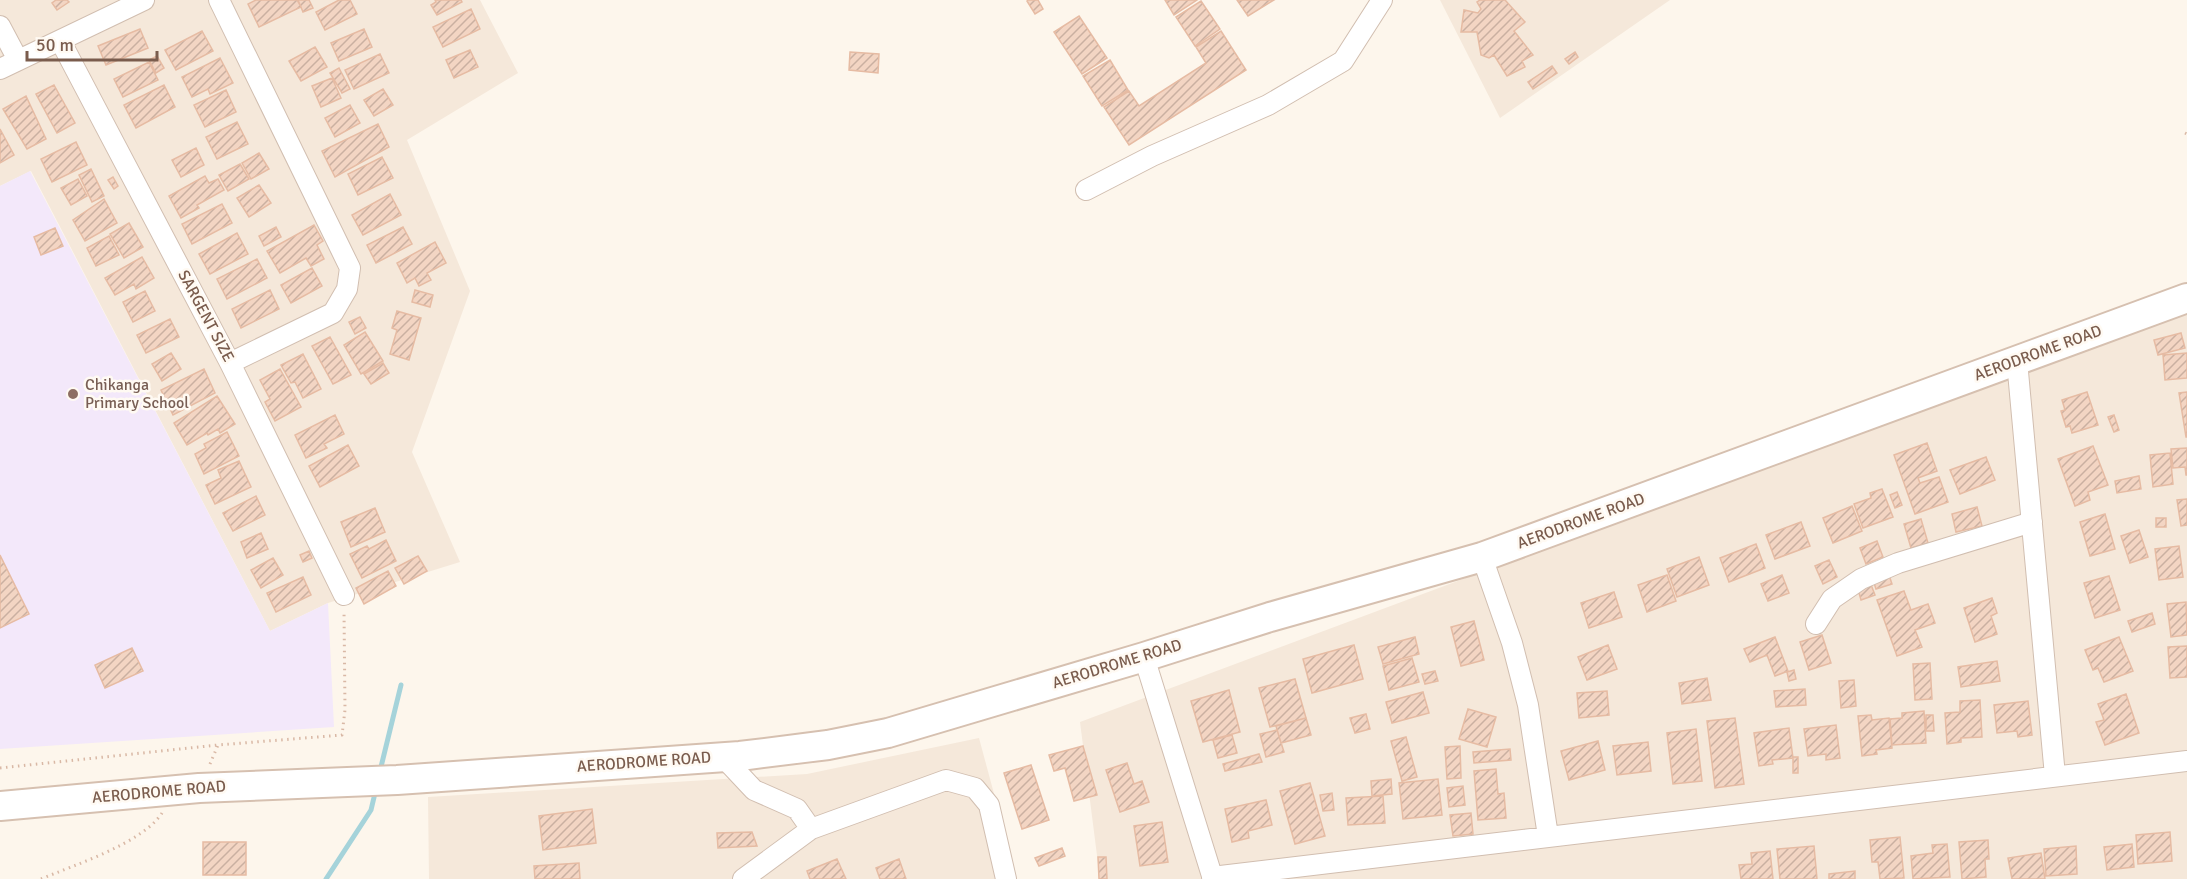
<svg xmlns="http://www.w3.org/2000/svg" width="2187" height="879" viewBox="0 0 2187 879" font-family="Signika,sans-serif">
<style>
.residential{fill:#f5e8da}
.education{fill:#f3e8fa}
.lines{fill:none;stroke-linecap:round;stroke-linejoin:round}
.stream{stroke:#a5d3da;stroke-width:5}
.building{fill:url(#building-hatch);stroke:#e6bba3;stroke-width:1.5}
.street-casing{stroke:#d1beb0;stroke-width:22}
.secondary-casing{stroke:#d6c0b0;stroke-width:32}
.path{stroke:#d9b8a5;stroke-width:3;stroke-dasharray:1.5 4.5;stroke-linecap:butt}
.street{stroke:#fff;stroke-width:20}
.secondary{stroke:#fff;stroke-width:28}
.education-dot{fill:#8d6e63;stroke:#fffaf3;stroke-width:2}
.labels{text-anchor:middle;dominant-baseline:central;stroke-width:5;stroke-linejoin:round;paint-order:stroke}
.street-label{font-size:16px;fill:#7a5c4d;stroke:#fffaf3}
.education-label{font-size:16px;fill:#785e54;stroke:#fffaf3;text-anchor:start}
</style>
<defs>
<pattern id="building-hatch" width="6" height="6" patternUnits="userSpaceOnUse" patternTransform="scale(1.5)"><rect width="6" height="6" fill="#f3d5c3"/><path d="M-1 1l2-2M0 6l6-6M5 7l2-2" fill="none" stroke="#cab0a1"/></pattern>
</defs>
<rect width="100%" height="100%" fill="#fdf6ec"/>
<!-- residential -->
<path class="residential" d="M 0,0 L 480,0 L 518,73 L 407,140 L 470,291 L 412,452 L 460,562 L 328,603 L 270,631 L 31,171 L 0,186 Z
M 1440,0 L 1670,0 L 1500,118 Z
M 2187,309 L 2187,879 L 1100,879 L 1080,722 Z
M 979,738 L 1017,879 L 429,879 L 428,797 L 807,774 Z"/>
<!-- education -->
<path class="education" d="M 30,171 L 270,631 L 328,603 L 334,727 L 0,749 L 0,186 Z"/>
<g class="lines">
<!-- stream -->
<path class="stream" d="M 380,771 L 401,685
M 326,879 L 371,810 L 376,789"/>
</g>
<!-- building -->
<path class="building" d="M 56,0 L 67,0 L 69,2 L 57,10 L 52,3 Z
M 256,0 L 297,0 L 301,7 L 259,27 L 248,4 Z
M 298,0 L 309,0 L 313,8 L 303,12 Z
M 339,0 L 350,0 L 357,14 L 325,30 L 316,12 Z
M 435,0 L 461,0 L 462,2 L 437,15 L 431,5 L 436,2 Z
M 1028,0 L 1038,0 L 1043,9 L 1035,14 L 1027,1 Z
M 1165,0 L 1197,0 L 1174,15 Z
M 1237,0 L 1274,0 L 1248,16 Z
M 1480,0 L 1505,0 L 1525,22 L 1514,31 L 1533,55 L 1522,61 L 1525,67 L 1507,76 L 1494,55 L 1489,58 L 1481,55 L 1477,32 L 1461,32 L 1464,10 L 1478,13 L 1481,9 L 1477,2 Z
M 1201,1 L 1220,29 L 1195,46 L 1176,17 Z
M 471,9 L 480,29 L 443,47 L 433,27 Z
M 1079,16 L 1107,58 L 1082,74 L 1054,32 Z
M 140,29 L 148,48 L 106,65 L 98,46 Z
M 364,29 L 372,47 L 339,61 L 331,43 Z
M 202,31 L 213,51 L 176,70 L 165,50 Z
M 1221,31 L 1246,70 L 1129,145 L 1104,107 L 1129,91 L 1139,106 L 1206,63 L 1196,47 Z
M 315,47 L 327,67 L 301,81 L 289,61 Z
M 470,50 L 478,67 L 454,78 L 446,60 Z
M 850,52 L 879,54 L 878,73 L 849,70 Z
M 1575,52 L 1578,57 L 1569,64 L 1565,59 Z
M 380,54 L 389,73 L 354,89 L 345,70 Z
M 157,56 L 164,68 L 156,73 L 149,60 Z
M 220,58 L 233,83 L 210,94 L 208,89 L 192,97 L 182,77 Z
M 1110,60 L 1128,90 L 1102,106 L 1083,76 Z
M 149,62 L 158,80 L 123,97 L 114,79 Z
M 1552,66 L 1557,73 L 1533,89 L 1528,82 Z
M 339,68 L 350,89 L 342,93 L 330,73 Z
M 332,78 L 341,98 L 321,107 L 312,86 Z
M 54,85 L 75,123 L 57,133 L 36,94 Z
M 164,85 L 175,107 L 136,128 L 124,105 Z
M 383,89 L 393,105 L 374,116 L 364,100 Z
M 226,90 L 236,112 L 205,127 L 194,105 Z
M 26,96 L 46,139 L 27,149 L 3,109 Z
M 350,105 L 360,123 L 335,137 L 325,118 Z
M 237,122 L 248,144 L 217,159 L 206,137 Z
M 378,124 L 389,147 L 335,177 L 322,151 Z
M 0,129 L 14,155 L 0,163 Z
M 76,142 L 87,165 L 52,182 L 41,159 Z
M 196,148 L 204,165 L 181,177 L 172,160 Z
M 259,153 L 269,169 L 251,179 L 242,163 Z
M 382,157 L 393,178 L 358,195 L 348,174 Z
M 240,164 L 249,179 L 228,191 L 219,175 Z
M 91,169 L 104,196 L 92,202 L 79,175 Z
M 205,176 L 209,183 L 218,179 L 224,190 L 197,205 L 199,208 L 181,218 L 169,196 Z
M 113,177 L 118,186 L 114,189 L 108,180 Z
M 78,179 L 87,196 L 71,205 L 61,188 Z
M 259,185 L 271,203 L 249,217 L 237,198 Z
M 390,194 L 401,215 L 363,235 L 352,215 Z
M 104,199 L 117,223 L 85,241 L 73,220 Z
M 222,204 L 232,223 L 192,244 L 182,224 Z
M 129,223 L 143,247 L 124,258 L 110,234 Z
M 314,225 L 323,241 L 317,245 L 324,259 L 311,266 L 306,258 L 280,273 L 267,251 Z
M 276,227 L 281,237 L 264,246 L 259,236 Z
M 403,227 L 412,244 L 376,263 L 367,245 Z
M 55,228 L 63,246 L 41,255 L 34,237 Z
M 237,233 L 248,254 L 210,274 L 199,254 Z
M 109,236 L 119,255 L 96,266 L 87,248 Z
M 435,242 L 446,263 L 427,273 L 431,280 L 419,286 L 415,278 L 407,283 L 397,263 Z
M 142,257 L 154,278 L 136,289 L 134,284 L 115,295 L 105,278 Z
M 257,259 L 267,278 L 227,299 L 217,279 Z
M 312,268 L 322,286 L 291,303 L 281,285 Z
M 270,290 L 279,309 L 241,328 L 232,309 Z
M 415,290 L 433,295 L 430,307 L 412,302 Z
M 145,291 L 155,311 L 133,322 L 123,302 Z
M 397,311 L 421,318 L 409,360 L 390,354 L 397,330 L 392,328 Z
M 360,317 L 366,328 L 355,334 L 349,322 Z
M 170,319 L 179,337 L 146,353 L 137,335 Z
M 365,332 L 383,361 L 361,374 L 344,345 Z
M 2181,333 L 2185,348 L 2158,355 L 2154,340 Z
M 330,337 L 351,375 L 333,384 L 312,346 Z
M 171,353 L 181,369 L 162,381 L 152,364 Z
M 2187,353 L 2187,378 L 2165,380 L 2163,355 Z
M 303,354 L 321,389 L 303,398 L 295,382 L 291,383 L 281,365 Z
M 383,363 L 389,373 L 371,384 L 364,374 Z
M 204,369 L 215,393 L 173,415 L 161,390 Z
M 280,369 L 301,407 L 275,421 L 265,402 L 270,399 L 260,380 Z
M 2087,392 L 2098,425 L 2072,433 L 2070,426 L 2066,427 L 2061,411 L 2065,410 L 2062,400 Z
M 2187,392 L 2187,437 L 2186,437 L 2179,393 Z
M 217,396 L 235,424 L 220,433 L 218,429 L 208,435 L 207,433 L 187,445 L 174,423 Z
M 335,415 L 344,434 L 324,444 L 327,448 L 306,458 L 295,435 Z
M 2114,415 L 2119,430 L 2114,432 L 2108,417 Z
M 227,432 L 239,456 L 204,474 L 195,454 L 206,448 L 204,444 Z
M 1927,443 L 1937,471 L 1918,478 L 1920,483 L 1939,477 L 1948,502 L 1915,514 L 1894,455 Z
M 348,445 L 359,466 L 320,487 L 309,466 Z
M 2093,446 L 2108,485 L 2088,492 L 2090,500 L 2075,506 L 2058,459 Z
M 2187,448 L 2187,475 L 2186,475 L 2185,467 L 2173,468 L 2171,449 Z
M 2170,453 L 2173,484 L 2153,487 L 2150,455 Z
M 1986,457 L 1995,480 L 1960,494 L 1950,470 Z
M 239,461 L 251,487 L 215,504 L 206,485 L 221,478 L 218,470 Z
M 2139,476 L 2141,489 L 2117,493 L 2115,481 Z
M 1882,489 L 1893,517 L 1863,528 L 1854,504 L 1871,498 L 1870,493 Z
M 1897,492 L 1902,505 L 1895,508 L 1890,495 Z
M 256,496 L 265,515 L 233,531 L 223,513 Z
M 2187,499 L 2187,525 L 2181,526 L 2177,500 Z
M 1852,506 L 1862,531 L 1833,543 L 1823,518 Z
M 1977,507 L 1982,526 L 1956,532 L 1952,514 Z
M 375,508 L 385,532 L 351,547 L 341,522 Z
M 2105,514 L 2115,549 L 2090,556 L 2080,522 Z
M 2156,518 L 2166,518 L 2166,527 L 2156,527 Z
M 1921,519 L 1928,543 L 1911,548 L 1904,524 Z
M 1801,522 L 1810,546 L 1775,559 L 1766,535 Z
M 2139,530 L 2148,557 L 2130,563 L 2121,536 Z
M 261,533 L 268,549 L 247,558 L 241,542 Z
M 386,540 L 396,561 L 362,578 L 350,554 L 367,546 L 369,549 Z
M 1877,541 L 1883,557 L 1866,564 L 1860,548 Z
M 1756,544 L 1765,568 L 1729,582 L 1720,558 Z
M 2179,546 L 2183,577 L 2159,580 L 2155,549 Z
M 309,551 L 312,558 L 303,562 L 300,555 Z
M 0,555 L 29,614 L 0,628 Z
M 418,556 L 427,571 L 404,584 L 395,568 Z
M 1699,557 L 1709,585 L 1677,597 L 1667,569 Z
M 273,558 L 283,575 L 261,588 L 251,570 Z
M 1829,560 L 1837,577 L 1823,584 L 1815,566 Z
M 388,571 L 396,586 L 364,604 L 356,588 Z
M 1667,575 L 1676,601 L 1647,612 L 1638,585 Z
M 1782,575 L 1789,593 L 1768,601 L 1761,584 Z
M 1889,575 L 1892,584 L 1876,589 L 1873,580 Z
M 2109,576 L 2120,610 L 2095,618 L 2084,583 Z
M 303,577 L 311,595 L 276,612 L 267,593 Z
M 1870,582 L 1875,595 L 1861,600 L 1857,586 Z
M 1904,591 L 1911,610 L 1928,604 L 1935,623 L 1915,630 L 1922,647 L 1897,656 L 1877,600 Z
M 1614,592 L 1622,617 L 1589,628 L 1581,603 Z
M 1992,598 L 1997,613 L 1991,616 L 1997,634 L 1975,642 L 1964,608 Z
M 2186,602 L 2187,635 L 2171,637 L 2167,604 Z
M 2152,613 L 2155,624 L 2132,632 L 2128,621 Z
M 1474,621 L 1484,660 L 1461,666 L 1451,627 Z
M 1822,635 L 1831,663 L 1809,670 L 1800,642 Z
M 1415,637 L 1419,654 L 1383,664 L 1378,647 Z
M 1775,637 L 1788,671 L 1775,676 L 1767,655 L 1750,662 L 1744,649 Z
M 2119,637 L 2133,671 L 2104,682 L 2098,668 L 2093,670 L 2085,650 Z
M 1354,645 L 1363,679 L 1312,693 L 1303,659 Z
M 1608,645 L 1617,669 L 1587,680 L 1578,657 Z
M 2187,646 L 2187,677 L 2170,678 L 2168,647 Z
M 132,648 L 143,671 L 105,688 L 95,665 Z
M 1412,658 L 1419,682 L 1389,690 L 1383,666 Z
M 1997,661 L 2000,681 L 1961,687 L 1958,667 Z
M 1930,663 L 1932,699 L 1915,700 L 1913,664 Z
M 1794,670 L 1796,679 L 1789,681 L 1787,672 Z
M 1435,671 L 1438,681 L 1425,684 L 1422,674 Z
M 1707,678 L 1711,700 L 1682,704 L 1679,683 Z
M 1295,679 L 1306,718 L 1270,727 L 1259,688 Z
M 1854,680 L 1856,706 L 1841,708 L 1839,681 Z
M 1805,689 L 1806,705 L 1776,707 L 1774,691 Z
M 1229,690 L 1240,732 L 1203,742 L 1191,701 Z
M 1607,691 L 1609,715 L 1579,718 L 1577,693 Z
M 1423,692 L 1429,713 L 1392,723 L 1386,702 Z
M 2126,694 L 2139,733 L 2105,745 L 2096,722 L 2104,720 L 2098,704 Z
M 1980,700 L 1982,737 L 1961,738 L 1961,742 L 1947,744 L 1945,713 L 1960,712 L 1960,701 Z
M 2028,701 L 2032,735 L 2018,737 L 2017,731 L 1997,733 L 1994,705 Z
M 1468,709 L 1496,717 L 1487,747 L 1459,739 Z
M 1924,711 L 1926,743 L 1892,745 L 1890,719 L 1902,718 L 1902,713 Z
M 1366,714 L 1370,729 L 1355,733 L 1350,718 Z
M 1871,715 L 1872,720 L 1889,718 L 1892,748 L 1876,750 L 1877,754 L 1862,756 L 1858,716 Z
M 1926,715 L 1933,715 L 1934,731 L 1926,731 Z
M 1306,718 L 1311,735 L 1281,743 L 1276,726 Z
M 1735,718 L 1744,784 L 1715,788 L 1707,721 Z
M 1836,725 L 1840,758 L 1826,760 L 1826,754 L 1808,756 L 1804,729 Z
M 1789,728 L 1793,758 L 1772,760 L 1773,764 L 1759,766 L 1754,733 Z
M 1696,729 L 1702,781 L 1673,784 L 1667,733 Z
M 1277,730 L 1284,752 L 1266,757 L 1260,734 Z
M 1232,735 L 1237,753 L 1218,758 L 1213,740 Z
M 1406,737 L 1417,777 L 1402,781 L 1391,741 Z
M 1598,741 L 1605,770 L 1569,780 L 1561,751 Z
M 1648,742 L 1651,771 L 1617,775 L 1613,746 Z
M 1083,746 L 1097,795 L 1074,801 L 1065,768 L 1054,771 L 1049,755 Z
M 1460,746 L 1461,778 L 1447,779 L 1445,747 Z
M 1510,749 L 1511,760 L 1474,763 L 1473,752 Z
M 1259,754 L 1262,762 L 1225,771 L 1223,764 Z
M 1793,757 L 1798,757 L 1798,773 L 1793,773 Z
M 1127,763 L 1134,784 L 1142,781 L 1149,802 L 1120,812 L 1106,770 Z
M 1031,765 L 1049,820 L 1022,829 L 1004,773 Z
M 1496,769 L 1498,794 L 1504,793 L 1506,818 L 1478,820 L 1474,771 Z
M 1391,779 L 1392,794 L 1372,796 L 1371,781 Z
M 1438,779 L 1442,815 L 1403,819 L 1399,783 Z
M 1310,783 L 1325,836 L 1295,844 L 1280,791 Z
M 1463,786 L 1465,805 L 1449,807 L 1447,788 Z
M 1332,793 L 1334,810 L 1323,811 L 1320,795 Z
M 1383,796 L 1385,823 L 1348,825 L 1346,798 Z
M 1266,800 L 1272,825 L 1248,831 L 1249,838 L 1232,842 L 1225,809 Z
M 592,809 L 596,843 L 543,850 L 539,816 Z
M 1471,813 L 1473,834 L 1453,836 L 1450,815 Z
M 1162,822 L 1168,862 L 1140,866 L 1134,826 Z
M 752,832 L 757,846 L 718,848 L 717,833 Z
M 2170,832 L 2172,861 L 2138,864 L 2136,835 Z
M 1900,837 L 1904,878 L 1880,879 L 1878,862 L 1872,862 L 1870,840 Z
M 1988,840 L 1989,859 L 1985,859 L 1986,877 L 1962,879 L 1959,842 Z
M 203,842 L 246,842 L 246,875 L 203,875 Z
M 1947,844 L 1950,877 L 1913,879 L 1911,856 L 1933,853 L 1932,845 Z
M 2132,844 L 2134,867 L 2107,870 L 2104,847 Z
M 1814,846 L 1817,879 L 1780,879 L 1777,849 Z
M 2076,846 L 2077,874 L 2046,876 L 2044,849 Z
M 1062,848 L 1065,856 L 1039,866 L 1035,858 Z
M 1770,851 L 1773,879 L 1741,879 L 1739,865 L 1752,864 L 1751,853 Z
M 2041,853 L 2045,879 L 2012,879 L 2008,858 Z
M 1098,857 L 1106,857 L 1107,879 L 1099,879 Z
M 837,859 L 846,879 L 810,879 L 807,871 Z
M 899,859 L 906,879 L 880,879 L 876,868 Z
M 579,863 L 580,879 L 535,879 L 534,866 Z
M 1855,871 L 1855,879 L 1829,879 L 1829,874 Z"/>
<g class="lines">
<!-- street casing -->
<g class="street-casing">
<path id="street" d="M 219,0 L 350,268 L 347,289 L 333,313 L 230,363
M 0,26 L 18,60
M 61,42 L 230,363 L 344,595
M 0,69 L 144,0
M 1086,190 L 1152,156 L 1268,105 L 1343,61 L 1382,0
M 2017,361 L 2055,776
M 1482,557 L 1512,643 L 1528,705 L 1548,836
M 1816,624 L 1832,599 L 1861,579 L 1898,563 L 2032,522
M 1144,657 L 1213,879
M 723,757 L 754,790 L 797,809 L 811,829
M 1212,877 L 2187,761
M 743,879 L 811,829 L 946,780 L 975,788 L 989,805 L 1006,879"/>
</g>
<!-- secondary casing -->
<g class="secondary-casing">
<path id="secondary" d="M 0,806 L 199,788 L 397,780 L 740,756 L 828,745 L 888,733 L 1144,657 L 1270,617 L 1482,557 L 2187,298"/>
</g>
<!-- path -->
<path class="path" d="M 2185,133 L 2187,134
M 210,764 L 218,745 L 342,735 L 345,710 L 344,611
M 0,768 L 218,745
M 41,879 C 74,865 143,843 162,813"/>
<!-- street -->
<use href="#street" class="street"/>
<!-- secondary -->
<use href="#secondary" class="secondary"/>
</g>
<!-- markers -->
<circle class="education-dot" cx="73" cy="394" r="6"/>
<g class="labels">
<!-- street labels -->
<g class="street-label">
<text transform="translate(206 316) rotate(62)">SARGENT SIZE</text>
<text transform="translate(2038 353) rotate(-20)">AERODROME ROAD</text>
<text transform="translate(1581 521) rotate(-20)">AERODROME ROAD</text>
<text transform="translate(1117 664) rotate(-17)">AERODROME ROAD</text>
<text transform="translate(644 762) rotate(-4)">AERODROME ROAD</text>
<text transform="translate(159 792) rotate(-5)">AERODROME ROAD</text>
</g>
<!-- education labels -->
<g class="education-label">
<text x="85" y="385">Chikanga<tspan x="85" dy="18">Primary School</tspan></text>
</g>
</g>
<!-- scale -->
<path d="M27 51v9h130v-9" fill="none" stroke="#7a5c4d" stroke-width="3"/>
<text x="36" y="51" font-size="18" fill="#7a5c4d" stroke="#fffaf3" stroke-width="4.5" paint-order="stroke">50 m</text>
</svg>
